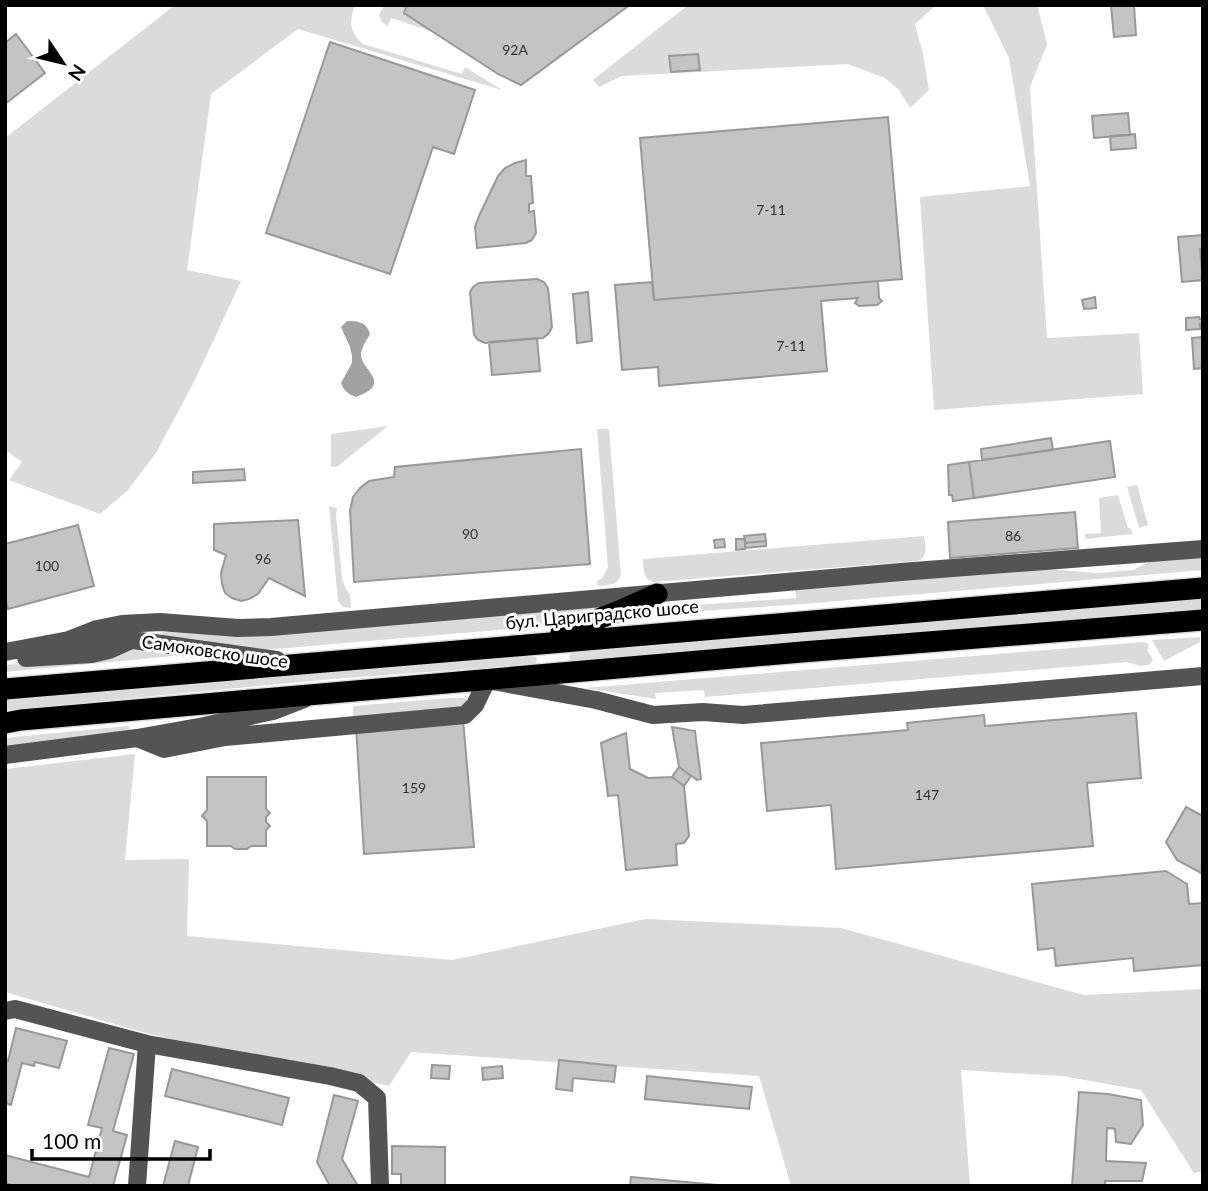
<svg xmlns="http://www.w3.org/2000/svg" width="1208" height="1191" viewBox="0 0 1208 1191" font-family="Lato,sans-serif">
<style>
.green{fill:#dbdbdb}
.water{fill:#a2a2a2}
.building{fill:#c4c4c4;stroke:#989898;stroke-width:2}
.lines{fill:none;stroke-linecap:round;stroke-linejoin:round}
.highway-casing{stroke:#dbdbdb;stroke-width:24}
.minor{stroke:#545454;stroke-width:18}
.highway{stroke:#000;stroke-width:21}
.labels{text-anchor:middle;dominant-baseline:central;stroke-width:6;stroke-linejoin:round;paint-order:stroke}
.number-label{font-size:14px;fill:#313131}
.street-label{font-size:18px;fill:#000;stroke:#fff}
</style>
<rect width="100%" height="100%" fill="#fff"/>
<!-- green -->
<path class="green" d="M 175,5 L 355,5 C 349,21 349,32 363,44 L 462,74 L 465,67 L 502,90 L 298,29 L 211,94 L 187,270 L 241,281 L 195,380 L 156,453 L 127,491 L 100,514 L 9,480 L 22,462 L 5,450 L 5,138 Z
M 384,5 L 407,5 L 404,13 L 433,32 L 391,18 L 388,26 L 382,22 L 379,15 Z
M 688,5 L 936,5 L 915,24 L 923,54 L 929,90 L 910,108 L 899,90 L 885,78 L 848,64 L 622,76 L 599,87 L 593,80 Z
M 983,5 L 1037,5 L 1047,44 L 1030,87 L 1047,338 L 1139,333 L 1143,394 L 934,410 L 920,197 L 1030,186 L 1009,58 Z
M 388,426 L 338,466 L 334,467 L 331,466 L 331,434 Z
M 597,429 L 609,429 L 621,575 C 617,586 608,585 597,586 L 597,581 L 602,578 L 608,568 Z
M 1137,485 L 1148,525 L 1139,528 L 1127,487 Z
M 1118,495 L 1128,528 L 1130,528 L 1133,534 L 1085,539 L 1085,534 L 1101,533 L 1099,498 Z
M 329,506 L 337,508 L 336,515 L 342,579 L 346,589 L 350,594 L 351,608 L 343,607 L 338,601 Z
M 924,536 C 925,545 929,556 918,561 L 653,582 C 642,579 644,568 643,559 Z
M 1203,554 L 1203,570 L 803,604 L 686,612 L 682,606 L 796,598 L 795,588 L 1034,568 L 1099,573 L 1133,570 L 1151,561 Z
M 1203,598 L 1203,609 L 575,661 L 571,661 L 569,657 L 572,652 Z
M 616,606 C 585,616 555,624 523,628 L 250,651 L 160,636 L 163,632 L 166,632 Z
M 1200,637 L 1200,642 L 1164,661 L 1152,640 Z
M 1143,642 L 1148,643 L 1149,646 L 1147,650 L 1153,660 L 1149,665 L 1140,666 L 1127,662 L 705,697 L 704,690 L 655,693 L 656,699 L 585,688 Z
M 137,645 L 175,654 L 173,656 L 5,672 L 5,665 L 89,660 Z
M 533,656 L 536,657 L 537,659 L 536,663 L 534,664 L 333,679 L 5,710 L 5,700 L 37,696 Z
M 450,698 L 465,698 L 470,702 L 464,709 L 353,717 L 353,706 Z
M 127,726 L 129,727 L 129,730 L 113,733 L 5,747 L 5,738 Z
M 135,754 L 125,860 L 189,859 L 187,936 L 452,960 L 645,919 L 841,928 L 1084,995 L 1203,989 L 1203,1171 L 1194,1173 L 1141,1090 L 1062,1076 L 961,1070 L 970,1186 L 791,1186 L 759,1076 L 411,1052 L 389,1086 L 149,1034 L 5,992 L 5,769 Z"/>
<!-- water -->
<path class="water" d="M 347,321 C 358,321 367,322 370,334 C 366,341 361,348 361,356 C 363,371 393,384 356,397 C 348,394 344,391 341,383 L 352,363 L 352,356 L 350,347 L 341,327 Z"/>
<!-- building -->
<path class="building" d="M 407,5 L 626,5 L 627,7 L 521,85 L 498,74 L 404,13 Z
M 1111,5 L 1134,5 L 1136,35 L 1114,37 Z
M 16,34 L 45,73 L 5,104 L 5,43 Z
M 330,42 L 475,90 L 454,154 L 433,147 L 390,274 L 266,233 Z
M 698,54 L 700,70 L 671,72 L 669,56 Z
M 1128,113 L 1130,135 L 1094,138 L 1092,116 Z
M 888,117 L 902,279 L 654,300 L 640,138 Z
M 1135,134 L 1136,148 L 1111,150 L 1110,136 Z
M 526,160 L 526,176 L 531,176 L 533,203 L 529,204 L 529,212 L 534,211 L 536,233 L 532,240 L 526,243 L 477,248 L 475,227 L 479,216 L 498,176 L 505,168 L 515,163 Z
M 1203,235 L 1203,249 L 1200,249 L 1203,280 L 1182,282 L 1178,237 Z
M 537,279 L 544,282 L 548,288 L 552,327 L 549,333 L 543,338 L 485,343 L 478,340 L 474,335 L 470,292 L 473,287 L 479,283 Z
M 878,281 L 879,298 L 882,301 L 877,305 L 859,306 L 855,303 L 858,298 L 821,301 L 827,371 L 659,386 L 658,367 L 622,370 L 615,285 L 652,282 L 654,300 Z
M 588,292 L 592,341 L 577,343 L 573,294 Z
M 1095,297 L 1096,308 L 1084,309 L 1082,300 Z
M 1199,317 L 1200,319 L 1203,319 L 1203,324 L 1200,324 L 1200,329 L 1186,330 L 1186,318 Z
M 1203,337 L 1203,368 L 1194,369 L 1192,338 Z
M 537,338 L 540,371 L 492,375 L 489,342 Z
M 1051,438 L 1053,450 L 982,460 L 981,449 Z
M 1110,441 L 1115,477 L 974,498 L 969,462 Z
M 581,449 L 590,564 L 354,582 L 350,510 L 353,497 L 360,488 L 369,481 L 394,477 L 395,467 Z
M 969,462 L 974,498 L 953,501 L 952,495 L 949,495 L 948,465 Z
M 244,469 L 245,480 L 193,483 L 193,472 Z
M 1075,512 L 1078,548 L 950,558 L 948,522 Z
M 298,520 L 305,596 L 269,578 L 258,594 L 249,599 L 241,601 L 232,598 L 225,593 L 222,584 L 221,573 L 226,555 L 214,550 L 214,524 Z
M 78,525 L 94,586 L 8,609 L 5,599 L 5,544 Z
M 765,534 L 766,541 L 745,543 L 744,536 Z
M 724,539 L 725,547 L 715,548 L 714,540 Z
M 736,539 L 745,539 L 745,549 L 736,550 Z
M 766,541 L 766,546 L 745,548 L 745,543 Z
M 1136,713 L 1141,778 L 1087,783 L 1093,846 L 836,869 L 831,805 L 767,811 L 761,743 L 908,730 L 907,723 L 984,715 L 985,726 Z
M 463,719 L 474,847 L 364,854 L 356,727 Z
M 672,727 L 695,731 L 701,779 L 697,780 L 679,767 Z
M 626,733 L 630,769 L 648,778 L 672,777 L 684,786 L 689,836 L 684,843 L 676,844 L 677,865 L 626,870 L 618,795 L 608,796 L 601,743 Z
M 679,767 L 691,776 L 684,786 L 672,777 Z
M 207,777 L 266,777 L 266,809 L 270,813 L 266,817 L 266,822 L 270,826 L 266,830 L 266,846 L 251,846 L 247,849 L 235,849 L 231,846 L 207,846 L 207,821 L 202,816 L 207,810 Z
M 1186,807 L 1203,816 L 1203,874 L 1177,860 L 1166,842 Z
M 1166,871 L 1187,884 L 1189,904 L 1203,903 L 1203,965 L 1134,971 L 1133,958 L 1056,966 L 1054,948 L 1038,950 L 1032,884 Z
M 16,1028 L 67,1041 L 59,1068 L 35,1062 L 34,1066 L 22,1063 L 11,1105 L 5,1103 L 5,1061 L 8,1061 Z
M 109,1048 L 134,1054 L 113,1131 L 127,1135 L 113,1186 L 14,1186 L 5,1183 L 5,1155 L 89,1177 L 102,1128 L 88,1125 Z
M 559,1060 L 616,1066 L 614,1082 L 573,1078 L 572,1091 L 556,1089 Z
M 432,1065 L 450,1066 L 449,1079 L 431,1078 Z
M 502,1066 L 503,1078 L 483,1080 L 482,1068 Z
M 172,1069 L 289,1098 L 282,1125 L 165,1096 Z
M 647,1076 L 752,1087 L 749,1109 L 645,1099 Z
M 1079,1092 L 1108,1094 L 1141,1100 L 1143,1125 L 1131,1144 L 1116,1142 L 1115,1129 L 1107,1128 L 1106,1161 L 1146,1163 L 1142,1181 L 1105,1181 L 1105,1186 L 1072,1186 Z
M 334,1095 L 358,1101 L 342,1159 L 358,1186 L 330,1186 L 317,1162 Z
M 175,1141 L 198,1147 L 188,1186 L 163,1186 Z
M 392,1146 L 445,1147 L 445,1186 L 401,1185 L 401,1174 L 392,1174 Z
M 631,1177 L 729,1186 L 630,1186 Z"/>
<g class="lines">
<!-- highway casing -->
<g class="highway-casing">
<path id="highway" d="M 561,633 L 619,611 L 657,594
M 5,689 L 1203,588
M 5,723 L 21,720 L 802,652 L 1203,620"/>
</g>
<!-- minor -->
<path class="minor" d="M 69,640 L 97,629 L 122,624 L 160,622 L 238,628 L 271,627 L 901,572 L 1203,549
M 5,652 L 69,640 L 104,638 L 133,640 L 277,660
M 26,658 L 92,654 L 109,650 L 129,641
M 137,738 L 164,749 L 225,737 L 465,715 L 475,705 L 487,680 L 596,700 L 653,715 L 703,712 L 743,715 L 1203,676
M 5,755 L 137,738 L 204,726 L 273,711 L 304,699
M 5,1011 L 15,1009 L 147,1044 L 330,1076 L 359,1083 L 377,1098 L 380,1186
M 137,1186 L 147,1044"/>
<!-- highway -->
<use href="#highway" class="highway"/>
</g>
<g class="labels">
<!-- number labels -->
<g class="number-label">
<text x="515" y="49">92A</text>
<text x="771" y="209">7-11</text>
<text x="791" y="345">7-11</text>
<text x="470" y="533">90</text>
<text x="1013" y="535">86</text>
<text x="263" y="558">96</text>
<text x="47" y="565">100</text>
<text x="414" y="787">159</text>
<text x="927" y="794">147</text>
</g>
<!-- street labels -->
<g class="street-label">
<text transform="translate(602 614) rotate(-5)">бул. Цариградско шосе</text>
<text transform="translate(215 651) rotate(8)">Самоковско шосе</text>
</g>
</g>
<!-- border -->
<rect width="1208" height="1191" fill="none" stroke="#000000" stroke-width="14"/>
<!-- north arrow -->
<g transform="translate(63 63) rotate(125)" stroke="#ffffff" stroke-width="5" paint-order="stroke">
<path d="M0-5L12 26L0 18L-12 26Z" fill="#000000"/>
<text y="-10" font-size="19" font-weight="bold" text-anchor="middle" fill="#000000">N</text>
</g>
<!-- scale -->
<path d="M32 1149v10h178v-10" fill="none" stroke="#000000" stroke-width="3.5"/>
<text x="42" y="1149" font-size="21" fill="#000000" stroke="#ffffff" stroke-width="5" paint-order="stroke">100 m</text>
</svg>
